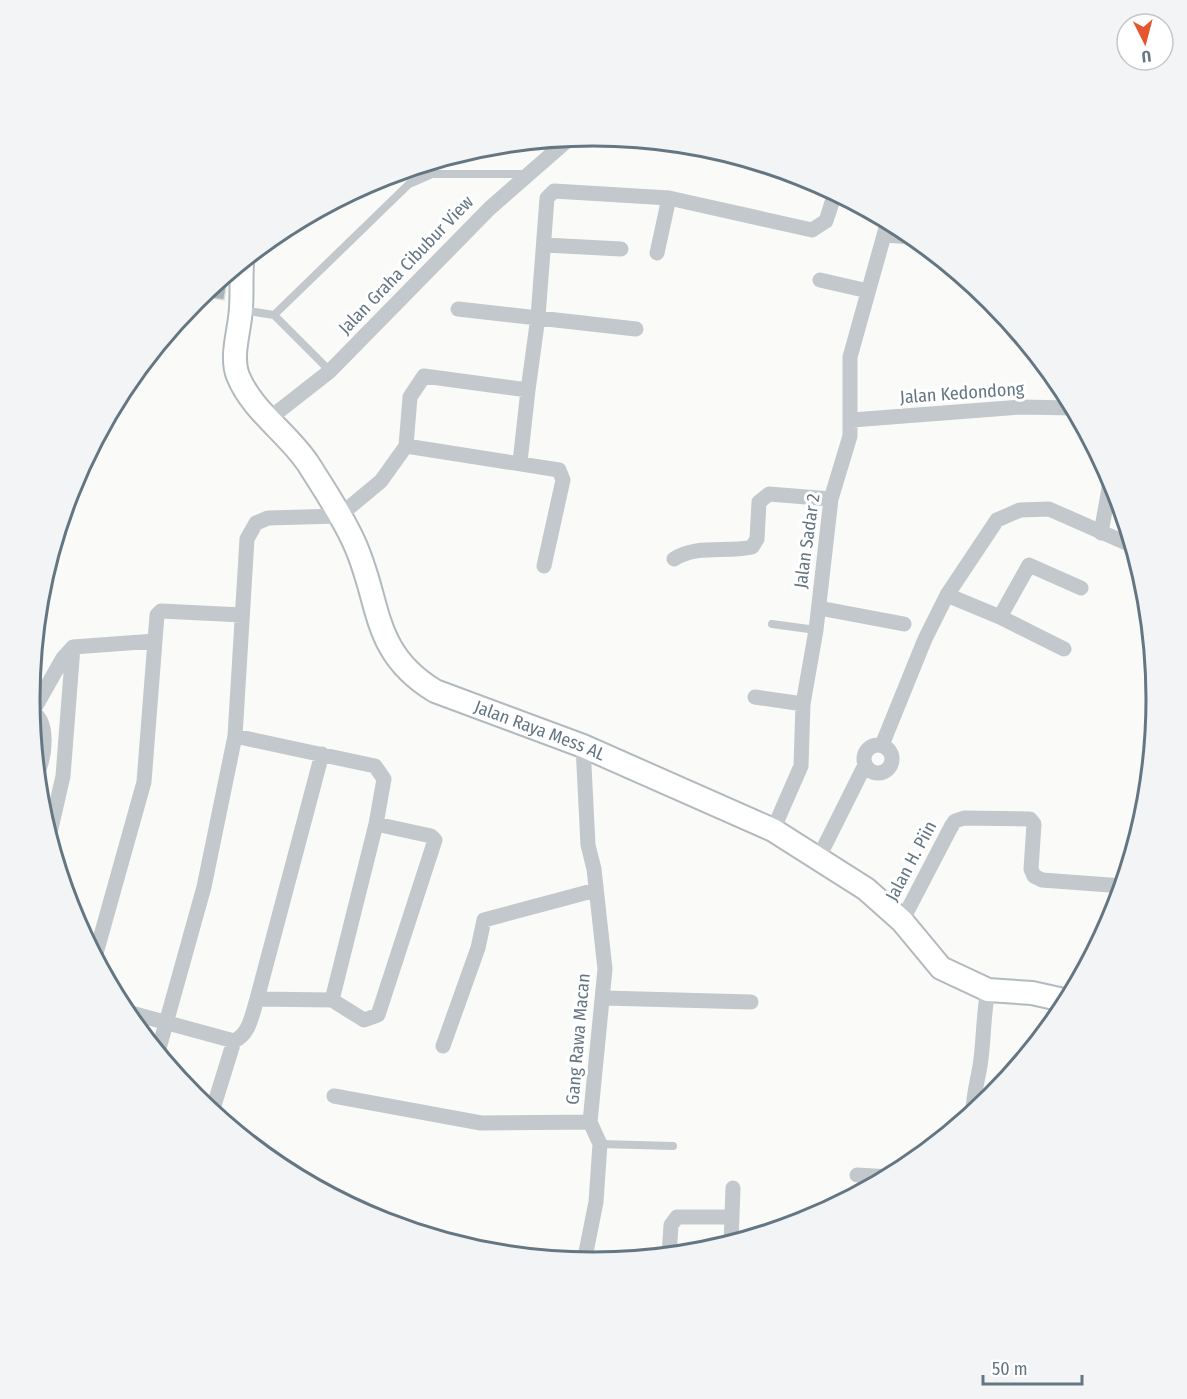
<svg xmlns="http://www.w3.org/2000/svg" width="1187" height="1399" viewBox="0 0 1187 1399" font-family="'Fira Sans Condensed',sans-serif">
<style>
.building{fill:#aab3b9;stroke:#dcdcda;stroke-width:1.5}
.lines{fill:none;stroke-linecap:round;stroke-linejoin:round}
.secondary-casing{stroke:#b3babf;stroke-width:26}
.lane{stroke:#c3c8cc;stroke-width:8}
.street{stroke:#c3c8cc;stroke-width:15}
.secondary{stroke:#fff;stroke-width:22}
.labels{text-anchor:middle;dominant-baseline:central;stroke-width:6;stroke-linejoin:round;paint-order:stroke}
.street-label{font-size:18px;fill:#657683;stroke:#fff}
.rim{fill:none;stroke:#657683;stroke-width:3}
</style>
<rect width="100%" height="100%" fill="#fafaf8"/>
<!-- building -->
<path class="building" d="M 228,274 L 224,300 L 211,298 L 213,287 Z"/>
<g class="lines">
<!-- secondary casing -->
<g class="secondary-casing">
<g id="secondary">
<path id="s1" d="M 242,263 C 241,278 242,293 241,308 C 240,330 230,356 238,376 C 252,411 289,434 309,465 C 324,489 341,514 353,540 C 382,601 369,651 435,691 L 583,746 L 773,830 L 866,889 L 902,921 L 941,968 L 988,990 L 1032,993 L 1068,1001"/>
</g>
</g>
<!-- lane -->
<path class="lane" d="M 242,310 L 274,315 L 330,371
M 274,315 L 409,184 L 432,174 L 526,174
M 772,624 L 816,630
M 600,1144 L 673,1146"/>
<!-- street -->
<path class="street" d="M 884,235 L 913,237
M 545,245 L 621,249
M 657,253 L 669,198
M 820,280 L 868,291
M 458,309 L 636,329
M 270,418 L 330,371 L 490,208 L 570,138
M 852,420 L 1020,407 L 1074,408
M 406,446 L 559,470 L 563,480 L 544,566
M 520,462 L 528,390
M 1101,533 L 1111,477
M 674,559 C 697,544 726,553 752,547 L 757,539 L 759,502 L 769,494 L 831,499
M 947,595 L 1000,617 L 1064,649
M 819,608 L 904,624
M 1000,617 L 1029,565 L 1081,588
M 755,697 L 803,704
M 31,711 C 50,721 45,757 37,774
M 33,711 L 63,658 L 73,647 L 155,641
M 235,736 L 375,766 L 384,779 L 376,824 L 332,1000
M864 759a14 14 0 1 1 28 0a14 14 0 1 1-28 0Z
M 882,745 L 925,639 L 947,595 L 997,520 L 1020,510 L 1049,509 L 1133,546
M 583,746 L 588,845 L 594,869 L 605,969 L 590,1122 L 600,1144 L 596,1202 L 584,1262
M 773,830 L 801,766 L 803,704 L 816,630 L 831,499 L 850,436 L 850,357 L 888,221
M 49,837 L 63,776 L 73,647
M 819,857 L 865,765
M 902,921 L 951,827 L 955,821 L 964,818 L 1030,819 L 1034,824 L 1031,869 L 1034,876 L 1042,880 L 1123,886
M 95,957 L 144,782 L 157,615 L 161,611 L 242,615
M 604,998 L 751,1002
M 257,999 L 332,1000 L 364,1020 L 378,1015 L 435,840 L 431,836 L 376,824
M 124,1011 L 234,1041
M 443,1046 L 478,948 L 484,920 L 596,890
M 158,1052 L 204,887 L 235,736 L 247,539 L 256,523 L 268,518 L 339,516 L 381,481 L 406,446 L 410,397 L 424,376 L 528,390 L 538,317 L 547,198 L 554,191 L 669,198 L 812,230 L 826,221 L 835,193
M 334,1096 L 481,1123 L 590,1122
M 212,1112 L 234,1041 C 250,1034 252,1014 257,999 L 322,754
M 973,1113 C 973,1097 977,1083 980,1066 C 984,1041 983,1016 988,990
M 857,1175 L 890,1177
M 731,1244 L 733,1188
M 669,1256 L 671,1225 L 677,1217 L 732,1217"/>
<!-- secondary -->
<use href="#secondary" class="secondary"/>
</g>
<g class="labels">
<!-- street labels -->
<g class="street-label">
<text transform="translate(406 265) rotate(-46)">Jalan Graha Cibubur View</text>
<text transform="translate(962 393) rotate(-4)">Jalan Kedondong</text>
<text transform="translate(807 541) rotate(-82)">Jalan Sadar 2</text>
<text stroke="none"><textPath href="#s1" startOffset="604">Jalan Raya Mess AL</textPath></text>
<text transform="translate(911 861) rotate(-62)">Jalan H. Piin</text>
<text transform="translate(578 1039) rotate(-85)">Gang Rawa Macan</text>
</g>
</g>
<!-- crop -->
<path d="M0 0H1187V1399H0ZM40 699a553 553 0 1 1 1106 0a553 553 0 1 1-1106 0Z" fill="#f3f4f5" fill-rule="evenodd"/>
<path class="rim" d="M40 699a553 553 0 1 1 1106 0a553 553 0 1 1-1106 0Z"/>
<!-- north arrow -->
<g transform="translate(1145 42) rotate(174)"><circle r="28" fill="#ffffff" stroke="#c1c8cd" stroke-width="1.5"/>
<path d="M0-4.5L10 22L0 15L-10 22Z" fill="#e4572e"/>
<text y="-9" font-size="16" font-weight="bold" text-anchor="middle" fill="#657683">U</text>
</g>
<!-- scale -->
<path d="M983 1375v9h99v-9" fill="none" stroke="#657683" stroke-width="3"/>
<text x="992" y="1375" font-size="18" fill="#657683" stroke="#ffffff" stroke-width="4.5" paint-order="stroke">50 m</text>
</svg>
